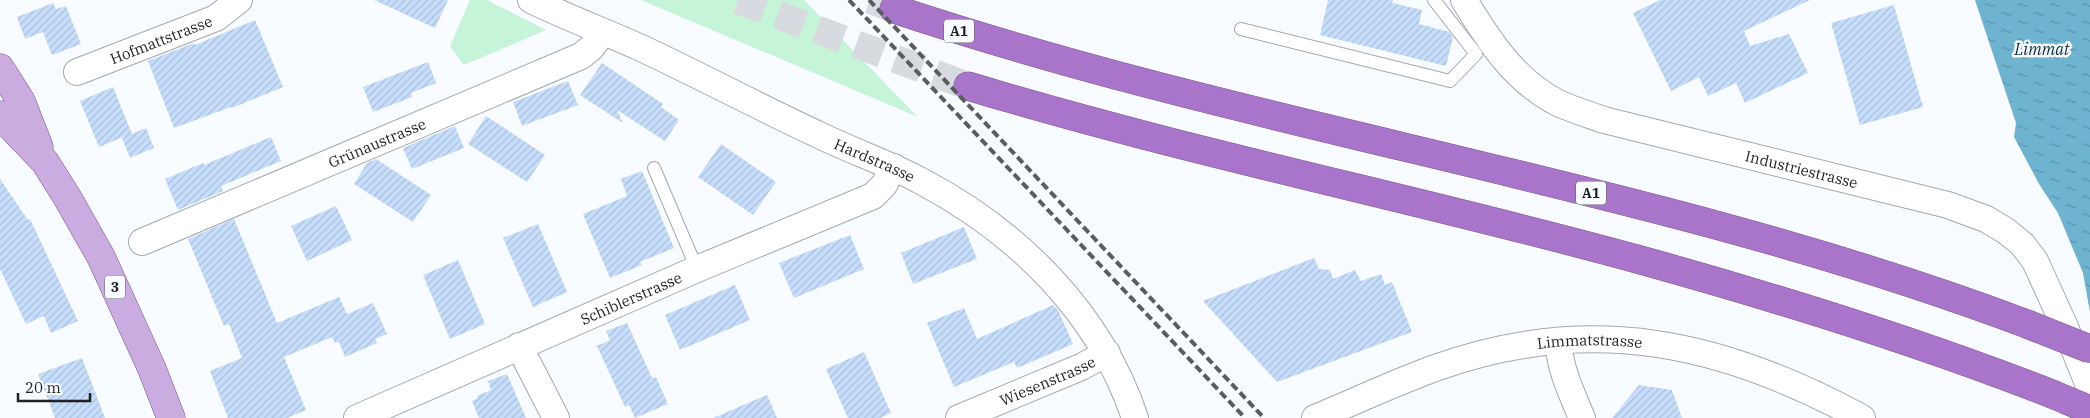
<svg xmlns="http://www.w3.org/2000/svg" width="2090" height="418" viewBox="0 0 2090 418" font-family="'IBM Plex Serif',serif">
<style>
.green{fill:#c5f4d8}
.water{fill:url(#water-ripples)}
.building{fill:url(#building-hatch)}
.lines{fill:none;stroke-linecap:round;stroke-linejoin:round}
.motorway-tunnel{stroke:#d7dade;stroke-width:28;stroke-dasharray:28 14;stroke-linecap:butt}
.service-casing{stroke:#a4a8ad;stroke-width:14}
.minor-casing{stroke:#a4a8ad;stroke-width:28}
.primary-casing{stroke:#795890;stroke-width:29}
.motorway-casing{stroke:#795890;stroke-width:29}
.service{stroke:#fff;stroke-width:12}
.minor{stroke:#fff;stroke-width:26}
.primary{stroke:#cbace0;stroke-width:28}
.motorway{stroke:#a975cb;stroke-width:28}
.rail{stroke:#5a5c5e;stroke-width:4;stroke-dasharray:8 4;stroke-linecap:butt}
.motorway-bridge-casing{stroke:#795890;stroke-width:29;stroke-linecap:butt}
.motorway-bridge{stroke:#a975cb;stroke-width:28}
.labels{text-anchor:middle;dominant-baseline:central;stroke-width:5;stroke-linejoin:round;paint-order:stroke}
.shield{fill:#f8fbff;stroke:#606264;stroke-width:1}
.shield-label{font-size:14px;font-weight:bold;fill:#1f2122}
.street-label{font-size:15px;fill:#1f2122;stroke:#f8fbff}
.water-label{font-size:16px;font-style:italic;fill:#0f313d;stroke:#f8fbff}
</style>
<defs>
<pattern id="water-ripples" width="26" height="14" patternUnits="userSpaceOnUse" patternTransform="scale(1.25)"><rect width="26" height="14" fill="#6eb4d1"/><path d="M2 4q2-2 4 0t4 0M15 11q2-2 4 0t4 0" fill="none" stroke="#5a92a9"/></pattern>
<pattern id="building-hatch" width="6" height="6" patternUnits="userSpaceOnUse" patternTransform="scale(1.25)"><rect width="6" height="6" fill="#c6defc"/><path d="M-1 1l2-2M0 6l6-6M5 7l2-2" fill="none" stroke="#aabed8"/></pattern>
</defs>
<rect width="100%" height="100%" fill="#f8fbff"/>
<!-- green -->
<path class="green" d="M 470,0 L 487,0 L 546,30 L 464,65 L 450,46 Z
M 641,0 L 804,0 L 918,117 Z"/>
<!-- water -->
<path class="water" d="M 1975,0 L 2090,0 L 2090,312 L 2083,273 L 2058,213 L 2039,184 L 2014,137 L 2016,123 Z"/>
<!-- building -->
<path class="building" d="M 374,0 L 448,0 L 435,28 Z
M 1328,0 L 1393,0 L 1392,3 L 1422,10 L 1419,24 L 1449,32 L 1453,37 L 1446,66 L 1320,35 Z
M 1660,0 L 1810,0 L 1744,31 L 1750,46 L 1789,34 L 1808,73 L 1745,103 L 1736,83 L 1708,96 L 1699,77 L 1671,91 L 1633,13 Z
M 53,3 L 56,9 L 66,6 L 81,44 L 52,55 L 43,32 L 25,39 L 17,17 Z
M 1894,5 L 1923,107 L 1860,125 L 1831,23 Z
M 255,20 L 283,87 L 232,108 L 231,107 L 174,128 L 148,61 L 194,43 L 195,45 Z
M 428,62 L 436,83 L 411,93 L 412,97 L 373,112 L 363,87 Z
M 602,63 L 663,104 L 661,107 L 679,120 L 665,141 L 617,110 L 623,123 L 580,95 Z
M 568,81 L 578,105 L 522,126 L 513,102 Z
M 113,87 L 132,134 L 146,128 L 154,148 L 130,158 L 122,138 L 128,135 L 99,147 L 80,101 Z
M 486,116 L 545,155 L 527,182 L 468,144 Z
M 455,126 L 464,148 L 412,169 L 403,148 Z
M 271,137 L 281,161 L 221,186 L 223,191 L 178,210 L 165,179 L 203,163 L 204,165 Z
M 721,144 L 776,182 L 753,215 L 698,177 Z
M 376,159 L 431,195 L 413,222 L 354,184 L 367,163 Z
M 642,171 L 674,248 L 640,262 L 642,265 L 610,278 L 583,214 L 627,196 L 621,179 Z
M 0,179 L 28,220 L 30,219 L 78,321 L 51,333 L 44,316 L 26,324 L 0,269 Z
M 336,206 L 352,240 L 307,261 L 291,226 Z
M 234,219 L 277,323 L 339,297 L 347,314 L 373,303 L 387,334 L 375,339 L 377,343 L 345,357 L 339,342 L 335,343 L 332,337 L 284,357 L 306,410 L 287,418 L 228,418 L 210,371 L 242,358 L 229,324 L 224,326 L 188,239 Z
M 538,224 L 567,292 L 533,307 L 503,238 Z
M 964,227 L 977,259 L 913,284 L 901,253 Z
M 850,235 L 864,269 L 794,298 L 779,263 Z
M 1314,258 L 1319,269 L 1330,270 L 1333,279 L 1355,270 L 1361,281 L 1381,274 L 1385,285 L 1392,282 L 1412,332 L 1277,382 L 1203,301 Z
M 458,260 L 485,324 L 450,339 L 423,275 Z
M 735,285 L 750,320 L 680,350 L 665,315 Z
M 1053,305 L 1058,310 L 1073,344 L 1017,368 L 1014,362 L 954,387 L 927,323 L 964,308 L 977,339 Z
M 627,323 L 652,378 L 656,377 L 668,404 L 635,418 L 629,405 L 625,407 L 597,346 L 610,340 L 606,331 Z
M 864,352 L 891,413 L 880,418 L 848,418 L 826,369 Z
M 82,358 L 105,418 L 55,418 L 38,374 Z
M 507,374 L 526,418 L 479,418 L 472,401 L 478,398 L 477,396 L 491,390 L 488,381 Z
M 1639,385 L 1672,390 L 1682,418 L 1612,418 Z
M 767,395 L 777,418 L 713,418 Z"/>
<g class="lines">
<!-- motorway-tunnel -->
<path class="motorway-tunnel" d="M 738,0 L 968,86
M 870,0 L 894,9"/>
<!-- service casing -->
<g class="service-casing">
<path id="service" d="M 1241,29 L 1450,81 L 1476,54 L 1434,0
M 654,168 L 697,269"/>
</g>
<!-- minor casing -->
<g class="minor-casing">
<g id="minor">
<path id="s1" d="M 531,0 C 566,17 603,31 639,47 C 699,75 757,106 817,134 C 851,151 888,163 921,181 C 1018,232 1100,313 1135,418"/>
<path id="s2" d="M 1464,0 C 1489,41 1515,82 1560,104 C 1574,110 1590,115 1604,120 L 1948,205 L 1986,219 L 2006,231 L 2022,244 L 2035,261 L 2065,327 L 2090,388 L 2084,418"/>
<path id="s3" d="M 77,72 L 216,18 L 239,0"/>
<path id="s4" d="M 142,242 L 581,56 L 591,48 L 603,32"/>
<path d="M 1558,341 C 1560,369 1571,392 1582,418"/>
<path d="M 519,346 L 556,418"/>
<path id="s5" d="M 357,418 L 697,269 L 873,196 L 884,185 L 894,167"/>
<path id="s6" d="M 959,418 L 1081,367 L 1107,353"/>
<path id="s7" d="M 1315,418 C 1356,401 1396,382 1438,367 C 1592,313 1722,342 1862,418"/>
</g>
</g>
<!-- primary casing -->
<g class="primary-casing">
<path id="primary" d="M 0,68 L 21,101 L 39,147
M 0,115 L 45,162 L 67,197 L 101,257 L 152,369 L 171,418"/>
</g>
<!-- motorway casing -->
<g class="motorway-casing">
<path id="motorway" d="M 894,9 C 1266,133 1659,185 2027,324
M 968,86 C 1189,153 1415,198 1637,259 C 1778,298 1916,341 2052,394"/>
</g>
<!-- service -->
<use href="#service" class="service"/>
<!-- minor -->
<use href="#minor" class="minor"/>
<!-- primary -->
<use href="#primary" class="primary"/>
<!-- motorway -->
<use href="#motorway" class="motorway"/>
<!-- rail -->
<path class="rail" d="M 849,0 L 1245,418
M 869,0 L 1264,418"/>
<!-- motorway-bridge casing -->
<g class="motorway-bridge-casing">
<path id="motorway-bridge" d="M 2027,324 L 2090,349
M 2052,394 L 2090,410"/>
</g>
<!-- motorway-bridge -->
<use href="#motorway-bridge" class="motorway-bridge"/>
</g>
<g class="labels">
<!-- shield labels -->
<g class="shield">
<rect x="944" y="19.5" width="30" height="23" rx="4"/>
<rect x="1576" y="181.5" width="30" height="23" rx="4"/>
<rect x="105" y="275.5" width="20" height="23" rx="4"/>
</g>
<g class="shield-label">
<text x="959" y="31">A1</text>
<text x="1591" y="193">A1</text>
<text x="115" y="287">3</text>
</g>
<!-- street labels -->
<g class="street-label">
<text stroke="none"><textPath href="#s3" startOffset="90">Hofmattstrasse</textPath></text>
<text stroke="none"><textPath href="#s4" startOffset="255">Grünaustrasse</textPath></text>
<text stroke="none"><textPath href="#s1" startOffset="379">Hardstrasse</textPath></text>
<text stroke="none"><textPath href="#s2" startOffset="394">Industriestrasse</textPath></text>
<text stroke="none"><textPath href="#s5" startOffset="299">Schiblerstrasse</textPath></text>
<text stroke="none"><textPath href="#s7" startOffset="288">Limmatstrasse</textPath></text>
<text stroke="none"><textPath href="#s6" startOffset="96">Wiesenstrasse</textPath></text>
</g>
<!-- water labels -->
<g class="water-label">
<text x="2042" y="49">Limmat</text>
</g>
</g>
<!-- scale -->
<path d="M18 393v8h72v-8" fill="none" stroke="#1f2122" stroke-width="2.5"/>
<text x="25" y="393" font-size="15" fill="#1f2122" stroke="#f8fbff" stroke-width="4" paint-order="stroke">20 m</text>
</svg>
